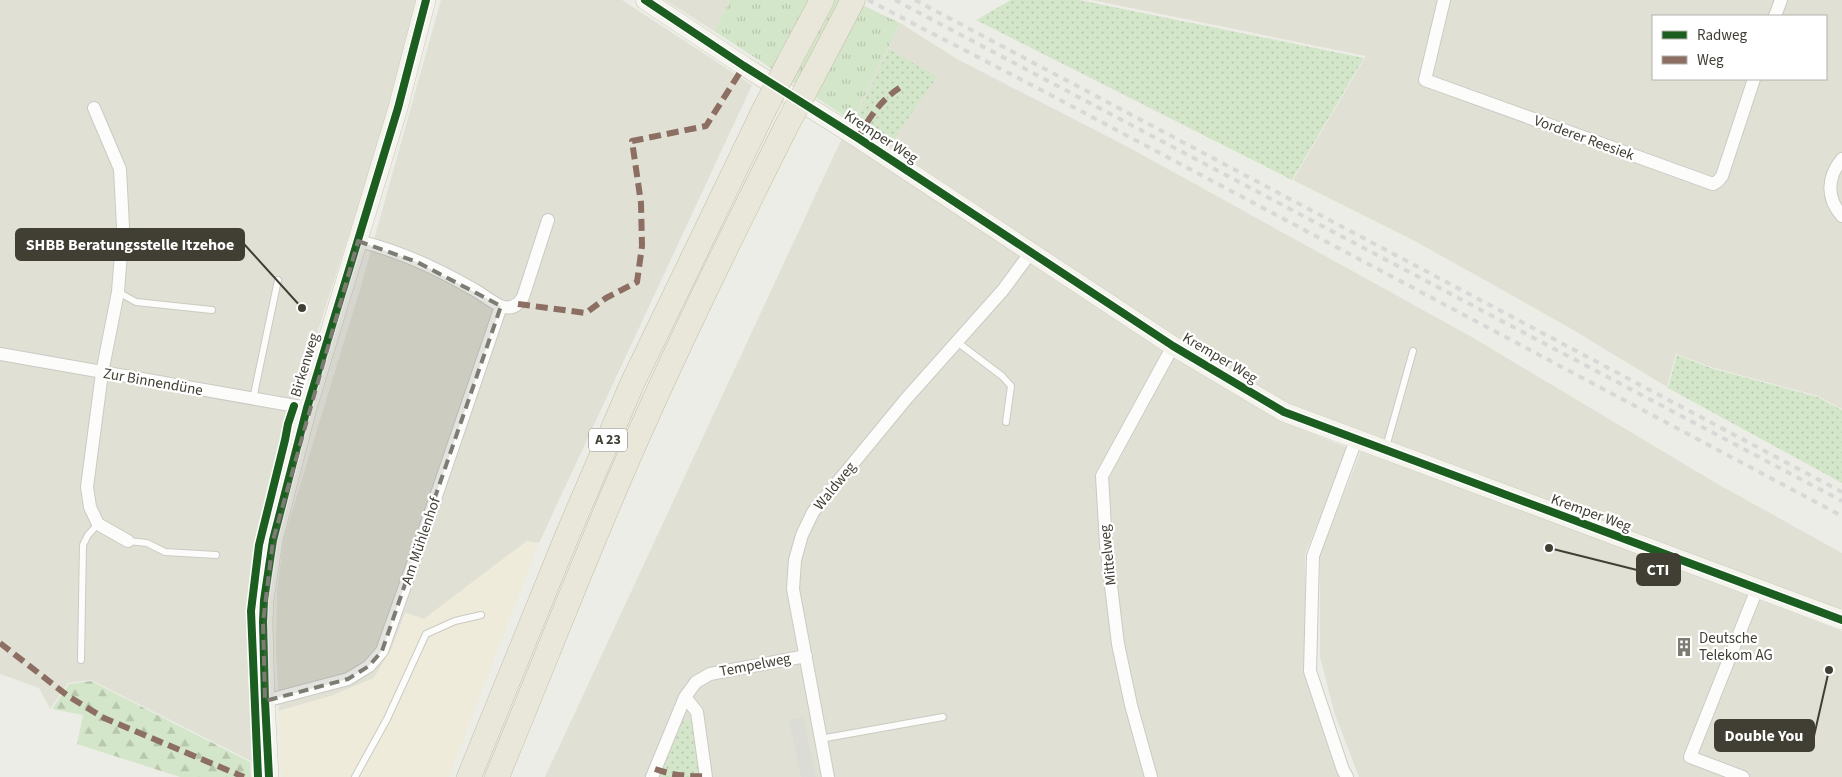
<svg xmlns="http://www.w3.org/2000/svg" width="1842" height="777" viewBox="0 0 1842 777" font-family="'Source Sans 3',sans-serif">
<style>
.residential{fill:#e1e0d4;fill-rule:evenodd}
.commercial{fill:#efebda}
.grass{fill:url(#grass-tufts)}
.forest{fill:url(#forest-firs)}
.park{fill:url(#park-dots)}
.parking{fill:#dcdcd7}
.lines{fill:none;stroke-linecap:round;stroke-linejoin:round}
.lane-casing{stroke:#cbcac4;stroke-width:8}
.street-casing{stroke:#cbcac4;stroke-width:14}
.secondary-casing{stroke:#cbcabe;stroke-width:20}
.highway-casing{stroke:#c2bea4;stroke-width:25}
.lane{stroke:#fcfcfb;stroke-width:6}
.street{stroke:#fcfcfb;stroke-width:12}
.secondary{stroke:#f4f4ed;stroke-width:19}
.highway{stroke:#e9e7d9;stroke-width:24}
.rail{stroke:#d8d8d7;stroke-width:4;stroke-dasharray:6 6;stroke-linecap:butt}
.highway-bridge-casing{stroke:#c2bea4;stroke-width:25;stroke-linecap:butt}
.highway-bridge{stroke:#e9e7d9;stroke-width:24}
.quiet{stroke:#8d6e63;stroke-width:6;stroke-dasharray:12 6;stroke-linecap:butt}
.cycleway-casing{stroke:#fff;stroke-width:11}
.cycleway{stroke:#1b5e20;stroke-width:8}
.marked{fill:#7d7c73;fill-opacity:0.2;stroke:#7d7c73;stroke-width:4;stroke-dasharray:10 6;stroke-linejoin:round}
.labels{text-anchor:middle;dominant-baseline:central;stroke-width:4.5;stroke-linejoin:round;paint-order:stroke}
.shield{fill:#fff;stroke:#7a7971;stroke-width:1}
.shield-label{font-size:14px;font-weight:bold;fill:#413f34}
.street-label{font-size:15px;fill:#413f34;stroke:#fff}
.poi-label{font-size:15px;fill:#413f34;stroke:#fff;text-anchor:start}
.leader{fill:none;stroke:#413f34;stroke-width:2}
.callout-dot{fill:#413f34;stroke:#fff;stroke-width:2}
.callout{fill:#413f34;stroke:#413f34;stroke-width:2}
.callout-label{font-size:16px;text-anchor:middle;font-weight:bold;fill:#fff}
</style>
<defs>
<pattern id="grass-tufts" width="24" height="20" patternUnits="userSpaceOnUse" patternTransform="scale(1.25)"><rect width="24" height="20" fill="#d4e6c9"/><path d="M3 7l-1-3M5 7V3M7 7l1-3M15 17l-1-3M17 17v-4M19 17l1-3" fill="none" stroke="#b7c6ad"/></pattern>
<pattern id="forest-firs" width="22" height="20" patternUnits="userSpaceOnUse" patternTransform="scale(1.25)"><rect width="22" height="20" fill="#d4e6c9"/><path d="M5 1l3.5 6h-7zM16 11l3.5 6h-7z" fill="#b7c6ad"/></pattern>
<pattern id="park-dots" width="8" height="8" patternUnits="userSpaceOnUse" patternTransform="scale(1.25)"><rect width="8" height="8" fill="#d4e6c9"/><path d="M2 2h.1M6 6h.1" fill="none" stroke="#b7c6ad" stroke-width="1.8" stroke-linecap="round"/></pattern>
</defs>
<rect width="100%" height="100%" fill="#edede7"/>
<!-- residential -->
<path class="residential" d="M 0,0 L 417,0 L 390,106 L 306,368 L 284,423 L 255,546 L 248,609 L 247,646 L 253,762 L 91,680 L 68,683 L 50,709 L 39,688 L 0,674 Z
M 441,0 L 622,0 L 752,85 L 539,543 L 527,541 L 424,619 L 405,613 L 392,648 L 374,678 L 331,696 L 279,711 L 276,649 L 277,591 L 284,538 L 361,286 Z
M 665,0 L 730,0 L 714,31 Z
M 1092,0 L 1842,0 L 1842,409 L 1818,396 L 1714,368 L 1676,354 L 1667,387 L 1570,328 L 1413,240 L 1293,180 L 1366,56 ZM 1653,16 L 1826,16 L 1826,79 L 1653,79 Z
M 900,23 L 957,59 L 1128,147 L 1470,336 L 1716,483 L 1842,553 L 1842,614 L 1283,406 L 1246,385 L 852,121 Z
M 842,138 L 1157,345 L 1237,395 L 1278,419 L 1348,448 L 1305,554 L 1305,670 L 1341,777 L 545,777 Z
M 1361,451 L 1842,631 L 1842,777 L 1359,777 L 1334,712 L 1320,657 L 1320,554 Z"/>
<!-- commercial -->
<path class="commercial" d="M 527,541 L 539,543 L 449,777 L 281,777 L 279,711 L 331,696 L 374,678 L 392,648 L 406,613 L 424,619 Z"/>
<!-- grass -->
<path class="grass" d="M 730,0 L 852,0 L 900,23 L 852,121 L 714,31 Z"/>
<!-- forest -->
<path class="forest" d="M 91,681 L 250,762 L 251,777 L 180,777 L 77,744 L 83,715 L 52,709 L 69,684 Z"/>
<!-- park -->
<path class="park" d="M 1011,0 L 1079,0 L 1364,58 L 1292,180 L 976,20 Z
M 889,49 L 937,77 L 891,143 L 855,120 Z
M 1677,355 L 1714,369 L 1818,397 L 1842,410 L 1842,483 L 1668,388 Z
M 687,720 L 691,720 L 695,725 L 701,777 L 660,777 L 682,722 Z"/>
<!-- parking -->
<path class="parking" d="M 804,717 L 816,777 L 801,777 L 789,720 Z"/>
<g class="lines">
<!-- lane casing -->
<g class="lane-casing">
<path id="lane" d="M 118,292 L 136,302 L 212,310
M 957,342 L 1002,376 L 1011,386 L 1006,422
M 253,399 L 278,280
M 1386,447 L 1413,351
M 128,541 L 147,543 L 165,552 L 216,555
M 81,660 L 83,545 L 88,535 L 98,524
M 820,739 L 943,717
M 355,777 L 387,719 L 426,634 L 455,621 L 481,615"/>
</g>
<!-- street casing -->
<g class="street-casing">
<path id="street" d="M 1444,0 L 1425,80 L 1713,184 L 1718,181 L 1722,176 L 1754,79
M 1775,16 L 1781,0
M 94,108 L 120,169 L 123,227 L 118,292 L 102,373 L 87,487 L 90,507 L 98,524 L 128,541
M 1842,159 C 1827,177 1826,198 1842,216
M 358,241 C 397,250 436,268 471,288 C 480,292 496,306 504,307 C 513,309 519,304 523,297 L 548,220
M 0,354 L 307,408
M 685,697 L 697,712 L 706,777
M 265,701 L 348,679 L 369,666 L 382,651 L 416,555 L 501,306
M 652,777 L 685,697 L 696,682 L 710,674 L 806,656
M 828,777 L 793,589 L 795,560 L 802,535 L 813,512 L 906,399 L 1003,290 L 1031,252
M 1151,777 L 1131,705 L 1118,644 L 1106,544 L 1102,476 L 1173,346
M 1347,777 L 1343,770 L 1310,671 L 1313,556 L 1356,440
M 1743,777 L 1690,757 L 1757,589"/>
</g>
<!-- secondary casing -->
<g class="secondary-casing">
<path id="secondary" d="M 645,0 L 744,66 L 858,138 L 1173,346 L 1284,412 L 1842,620
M 269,777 L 265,701 L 263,622 L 264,600 L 273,540 L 307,408 L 398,108 L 426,0"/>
</g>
<!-- highway casing -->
<g class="highway-casing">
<path id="highway" d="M 789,62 L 822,0
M 812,78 L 853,0
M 469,777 L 567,536 L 632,384 L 764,110
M 497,777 C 536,683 573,588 613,494 C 666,369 726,247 787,125"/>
</g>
<!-- lane -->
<use href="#lane" class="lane"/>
<!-- street -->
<use href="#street" class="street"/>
<!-- secondary -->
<use href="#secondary" class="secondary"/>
<!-- highway -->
<use href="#highway" class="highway"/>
<!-- rail -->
<path class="rail" d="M 868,0 L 1045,92 L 1842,516
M 895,0 L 1842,501
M 915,0 L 1842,492"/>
<!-- highway-bridge casing -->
<g class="highway-bridge-casing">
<path id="highway-bridge" d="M 764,110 L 789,62
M 787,125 L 812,78"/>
</g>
<!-- highway-bridge -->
<use href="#highway-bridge" class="highway-bridge"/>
<!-- quiet -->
<path class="quiet" d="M 858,138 C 870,116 882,98 904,85
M 518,304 L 586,313 L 606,298 L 637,282 L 642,246 L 641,203 L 632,141 L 706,126 L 744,66
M 0,643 L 68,696 L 104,718 L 244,777
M 655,769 C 672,775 688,777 706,776"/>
<!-- cycleway casing -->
<g class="cycleway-casing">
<path id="cycleway" d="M 645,0 L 744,66 L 858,138 L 1173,346 L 1284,412 L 1842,620
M 258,777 L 251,611 L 259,545 L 285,440 L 288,424 L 294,406
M 269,777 L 265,701 L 263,622 L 264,600 L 273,540 L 307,408 L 398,108 L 426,0"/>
</g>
<!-- cycleway -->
<use href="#cycleway" class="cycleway"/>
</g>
<!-- marked area -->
<path class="marked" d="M 358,241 L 417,262 L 501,306 L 382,651 L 369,666 L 348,679 L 265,701 L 263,622 L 273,540 Z"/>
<!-- icons -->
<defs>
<g id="building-bare" transform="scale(1.5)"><path d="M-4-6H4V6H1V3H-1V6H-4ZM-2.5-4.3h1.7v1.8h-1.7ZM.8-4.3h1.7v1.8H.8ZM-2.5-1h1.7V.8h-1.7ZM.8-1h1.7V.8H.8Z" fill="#7d7c73" stroke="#fff" stroke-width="2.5" paint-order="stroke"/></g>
</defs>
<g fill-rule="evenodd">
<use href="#building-bare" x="1684" y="647"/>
</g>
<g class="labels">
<!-- shield labels -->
<rect class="shield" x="589" y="428.5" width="38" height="23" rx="4"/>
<g class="shield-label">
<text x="608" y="440">A 23</text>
</g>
<!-- street labels -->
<g class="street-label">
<text transform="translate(881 137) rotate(33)">Kremper Weg</text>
<text transform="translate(1584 138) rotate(20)">Vorderer Reesiek</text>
<text transform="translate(1220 358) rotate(31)">Kremper Weg</text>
<text transform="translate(305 365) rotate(-73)">Birkenweg</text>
<text transform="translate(153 382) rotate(10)">Zur Binnendüne</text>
<text transform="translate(835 486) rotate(-51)">Waldweg</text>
<text transform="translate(1591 513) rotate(20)">Kremper Weg</text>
<text transform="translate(421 541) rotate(-71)">Am Mühlenhof</text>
<text transform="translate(1108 555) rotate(-96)">Mittelweg</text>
<text transform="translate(755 665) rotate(-11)">Tempelweg</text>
</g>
<!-- poi labels -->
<g class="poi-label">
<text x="1699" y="638">Deutsche<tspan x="1699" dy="17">Telekom AG</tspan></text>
</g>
</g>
<!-- callouts -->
<path class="leader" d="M302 308L244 244M1549 548L1637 570M1829 670L1814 736"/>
<g class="callout-dot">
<circle cx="302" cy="308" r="5"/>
<circle cx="1549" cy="548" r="5"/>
<circle cx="1829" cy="670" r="5"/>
</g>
<g class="callout">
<rect x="16" y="229" width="228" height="31" rx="5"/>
<rect x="1637" y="554" width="43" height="31" rx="5"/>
<rect x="1715" y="720" width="99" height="31" rx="5"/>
</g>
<g class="callout-label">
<text x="130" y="250">SHBB Beratungsstelle Itzehoe</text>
<text x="1658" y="575">CTI</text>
<text x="1764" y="741">Double You</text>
</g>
<!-- legend -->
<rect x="1652" y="15" width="175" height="65" fill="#ffffff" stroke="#b3b2ae"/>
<rect x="1662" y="31" width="25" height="8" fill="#1b5e20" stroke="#b3b2ae"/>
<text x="1697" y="40" font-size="15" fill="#413f34">Radweg</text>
<rect x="1662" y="56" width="25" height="8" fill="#8d6e63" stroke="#b3b2ae"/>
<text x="1697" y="65" font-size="15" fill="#413f34">Weg</text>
</svg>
